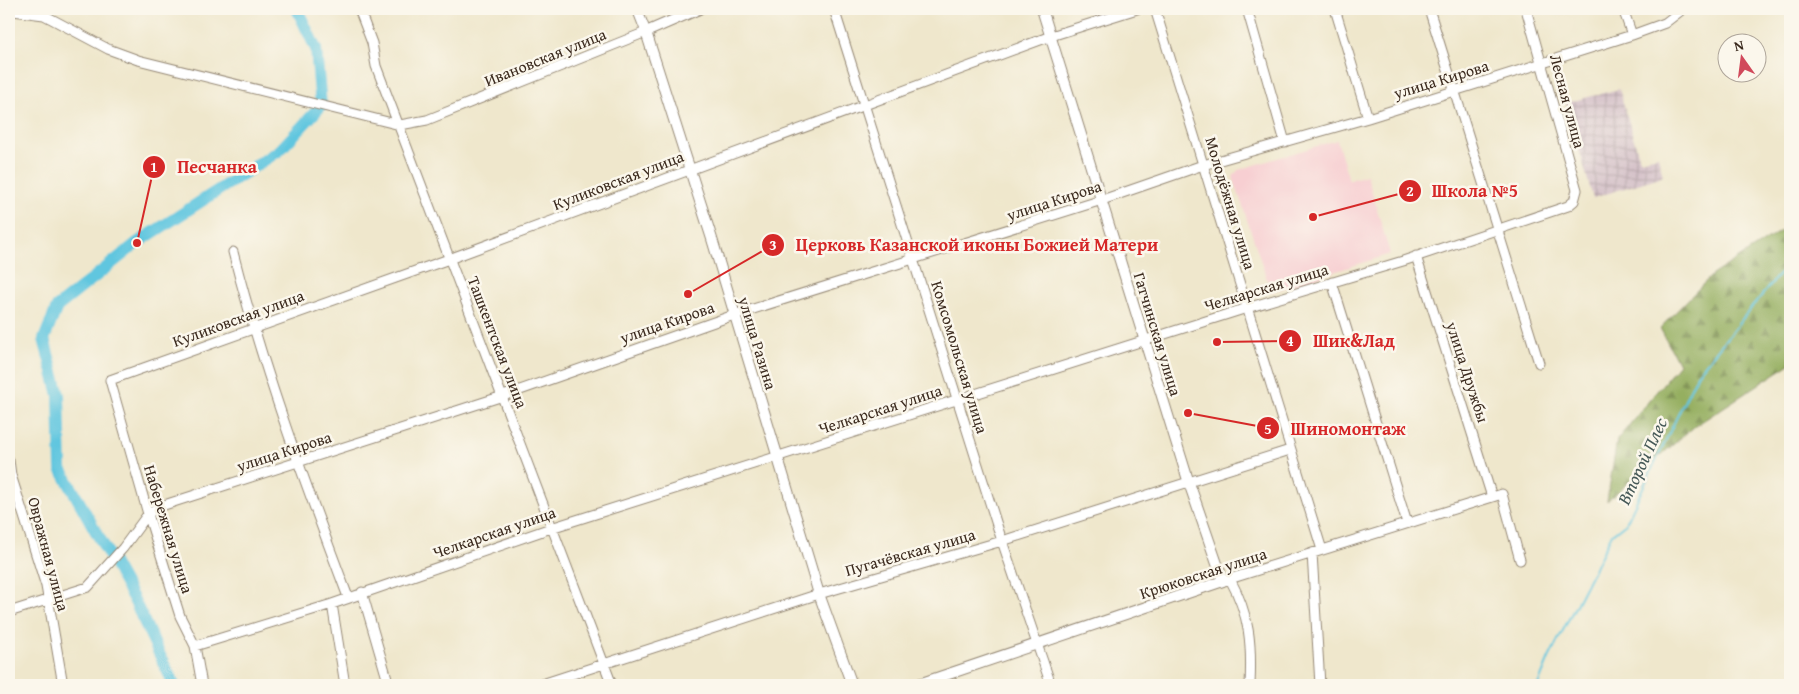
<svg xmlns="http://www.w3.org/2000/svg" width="1799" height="694" viewBox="0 0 1799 694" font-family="'Gentium Book Plus',serif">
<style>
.built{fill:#f7cfd2}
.industrial{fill:url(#industrial-grid)}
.forest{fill:url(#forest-firs);stroke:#686c3f}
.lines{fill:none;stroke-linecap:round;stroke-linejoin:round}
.stream{stroke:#61c6df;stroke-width:2}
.river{stroke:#61c6df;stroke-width:12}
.minor-casing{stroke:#958875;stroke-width:11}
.tertiary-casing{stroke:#958875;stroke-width:12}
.minor{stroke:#fff;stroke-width:9}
.tertiary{stroke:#fff;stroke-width:10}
.labels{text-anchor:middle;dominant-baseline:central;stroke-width:5;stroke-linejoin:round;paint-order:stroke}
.street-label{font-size:16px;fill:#3b2a1e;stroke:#fbf7ec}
.water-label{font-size:18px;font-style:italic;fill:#465958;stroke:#fbf7ec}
.leader{fill:none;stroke:#d62828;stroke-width:2}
.callout-dot{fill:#d62828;stroke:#fbf7ec;stroke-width:2}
.mark-label{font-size:15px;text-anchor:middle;font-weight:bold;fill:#fff}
.callout-label{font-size:18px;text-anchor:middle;font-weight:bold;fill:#d62828;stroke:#fbf7ec;stroke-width:5;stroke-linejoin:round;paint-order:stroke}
</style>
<defs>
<pattern id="industrial-grid" width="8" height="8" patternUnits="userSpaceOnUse" patternTransform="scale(1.25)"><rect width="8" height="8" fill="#d2bdc6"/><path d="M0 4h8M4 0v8" fill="none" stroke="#ac9aa0"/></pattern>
<pattern id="forest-firs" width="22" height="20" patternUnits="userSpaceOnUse" patternTransform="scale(1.25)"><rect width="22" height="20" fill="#95af60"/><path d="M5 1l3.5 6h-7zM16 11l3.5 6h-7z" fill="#7b8f4f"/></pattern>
</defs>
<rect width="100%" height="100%" fill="#fbf7ec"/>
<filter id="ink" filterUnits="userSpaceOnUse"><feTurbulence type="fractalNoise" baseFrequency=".02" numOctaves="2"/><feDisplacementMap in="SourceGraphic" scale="10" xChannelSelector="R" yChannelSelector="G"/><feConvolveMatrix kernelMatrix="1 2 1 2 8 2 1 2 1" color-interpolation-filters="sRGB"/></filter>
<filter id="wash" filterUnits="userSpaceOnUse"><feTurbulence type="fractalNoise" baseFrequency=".0096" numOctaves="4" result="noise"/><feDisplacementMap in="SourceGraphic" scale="20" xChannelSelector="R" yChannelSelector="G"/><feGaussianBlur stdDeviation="1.12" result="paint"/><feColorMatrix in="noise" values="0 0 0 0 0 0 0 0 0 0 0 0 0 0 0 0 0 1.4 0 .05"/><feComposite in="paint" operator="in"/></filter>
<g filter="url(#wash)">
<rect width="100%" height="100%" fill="#efe7cc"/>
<!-- built -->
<path class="built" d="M 1337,140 L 1349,180 L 1367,175 L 1390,254 L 1271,292 L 1233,177 L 1238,170 Z"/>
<!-- industrial -->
<path class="industrial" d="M 1619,89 L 1640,160 L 1658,156 L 1663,176 L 1593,198 L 1566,103 Z"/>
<!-- forest -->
<path class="forest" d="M 1790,225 L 1790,364 L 1695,426 L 1607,501 L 1617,440 L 1679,364 L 1660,328 L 1712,275 Z"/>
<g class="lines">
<!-- stream -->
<path class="stream" d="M 1538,685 L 1549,658 L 1612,534 L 1626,523 L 1698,373 L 1790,261"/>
<!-- river -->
<path class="river" d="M 174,685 L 134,600 L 61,469 L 59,395 L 44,339 L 57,307 L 137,243 L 280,150 L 321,106 L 316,49 L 297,9"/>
</g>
</g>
<g filter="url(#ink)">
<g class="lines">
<!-- minor casing -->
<g class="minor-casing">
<path id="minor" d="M 359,9 L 372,43 L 376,66 L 612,685
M 834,9 L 1002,541 L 1051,685
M 1155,9 L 1322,550
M 1247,9 L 1285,142
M 1335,9 L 1368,118
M 1429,9 L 1539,363
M 1623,9 L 1632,35
M 13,11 L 44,15 L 108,49 L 138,60 L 400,125 L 427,120 L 646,32 L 637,9
M 233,252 C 263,370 305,483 348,597
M 1416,256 L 1492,497
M 1332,282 L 1407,523
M 9,460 L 11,475 L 46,586 L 63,685
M 1312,553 L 1320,685
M 1230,579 C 1250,616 1252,644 1250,685
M 1223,581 L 1502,494 L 1520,560
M 362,592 L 389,685
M 332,604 L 345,685
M 9,612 L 88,587 L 123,548 L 148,514 L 158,507 L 503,396 L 734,315 L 1102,200 L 1203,165 L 1368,118 L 1632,35 L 1665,23 L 1683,9
M 195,646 L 332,604 L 551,528 L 1247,308 L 1403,261 L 1568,206 L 1574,201 L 1577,190 L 1526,9
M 202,685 L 195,646 L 180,616 L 148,514 L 110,380 L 449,259 L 1051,36 L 1137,9
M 539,685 L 819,594 L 1002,541 L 1290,450"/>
</g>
<!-- tertiary casing -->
<g class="tertiary-casing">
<path id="tertiary" d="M 699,9 L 646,32 L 712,239 L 819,594 L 852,685
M 9,11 L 13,11
M 916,685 L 1223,581 L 1188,480 L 1042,9"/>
</g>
<!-- minor -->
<use href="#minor" class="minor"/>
<!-- tertiary -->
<use href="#tertiary" class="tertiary"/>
</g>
</g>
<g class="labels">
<!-- street labels -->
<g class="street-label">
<text transform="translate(545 57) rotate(-22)">Ивановская улица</text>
<text transform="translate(1441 79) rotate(-17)">улица Кирова</text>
<text transform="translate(1568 101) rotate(75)">Лесная улица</text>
<text transform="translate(618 180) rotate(-21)">Куликовская улица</text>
<text transform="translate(1054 200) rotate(-18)">улица Кирова</text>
<text transform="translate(1231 203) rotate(73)">Молодёжная улица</text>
<text transform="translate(1266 287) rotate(-17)">Челкарская улица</text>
<text transform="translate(238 318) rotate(-20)">Куликовская улица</text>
<text transform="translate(667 322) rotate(-19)">улица Кирова</text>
<text transform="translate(1158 334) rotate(73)">Гатчинская улица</text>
<text transform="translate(498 342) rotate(69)">Ташкентская улица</text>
<text transform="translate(758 343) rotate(73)">улица Разина</text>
<text transform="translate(960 357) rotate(73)">Комсомольская улица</text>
<text transform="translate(1468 372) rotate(72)">улица Дружбы</text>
<text transform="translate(880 409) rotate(-18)">Челкарская улица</text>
<text transform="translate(284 451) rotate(-18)">улица Кирова</text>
<text transform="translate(169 529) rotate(73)">Набережная улица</text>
<text transform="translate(494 532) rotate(-19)">Челкарская улица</text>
<text transform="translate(910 552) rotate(-16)">Пугачёвская улица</text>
<text transform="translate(49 554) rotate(75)">Овражная улица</text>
<text transform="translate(1203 573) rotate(-18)">Крюковская улица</text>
</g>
<!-- water labels -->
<g class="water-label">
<text transform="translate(1642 461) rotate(-65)">Второй Плес</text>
</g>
</g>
<!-- callouts -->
<path class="leader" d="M137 243L154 167M1313 217L1410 191M688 294L773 245M1217 342L1290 341M1188 413L1268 428"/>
<g class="callout-dot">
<circle cx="137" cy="243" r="5"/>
<circle cx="1313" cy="217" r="5"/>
<circle cx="688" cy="294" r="5"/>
<circle cx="1217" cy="342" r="5"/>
<circle cx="1188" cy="413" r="5"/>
<circle cx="154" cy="167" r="12"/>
<circle cx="1410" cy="191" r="12"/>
<circle cx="773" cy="245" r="12"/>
<circle cx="1290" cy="341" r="12"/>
<circle cx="1268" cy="428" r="12"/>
</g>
<g class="mark-label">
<text x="154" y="172">1</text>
<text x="1410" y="196">2</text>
<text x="773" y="250">3</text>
<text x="1290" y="346">4</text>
<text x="1268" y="434">5</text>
</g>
<g class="callout-label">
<text x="217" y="173">Песчанка</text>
<text x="1475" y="197">Школа №5</text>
<text x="977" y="251">Церковь Казанской иконы Божией Матери</text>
<text x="1354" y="347">Шик&amp;Лад</text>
<text x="1348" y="435">Шиномонтаж</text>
</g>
<!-- margin -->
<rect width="1799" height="694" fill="none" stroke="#fbf7ec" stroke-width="30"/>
<!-- north arrow -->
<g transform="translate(1742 58) rotate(346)"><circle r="24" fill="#fbf7ec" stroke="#aea59a"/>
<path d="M0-4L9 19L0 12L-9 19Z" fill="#d1495b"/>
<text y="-8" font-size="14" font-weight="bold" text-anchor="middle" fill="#3b2a1e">N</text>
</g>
</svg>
